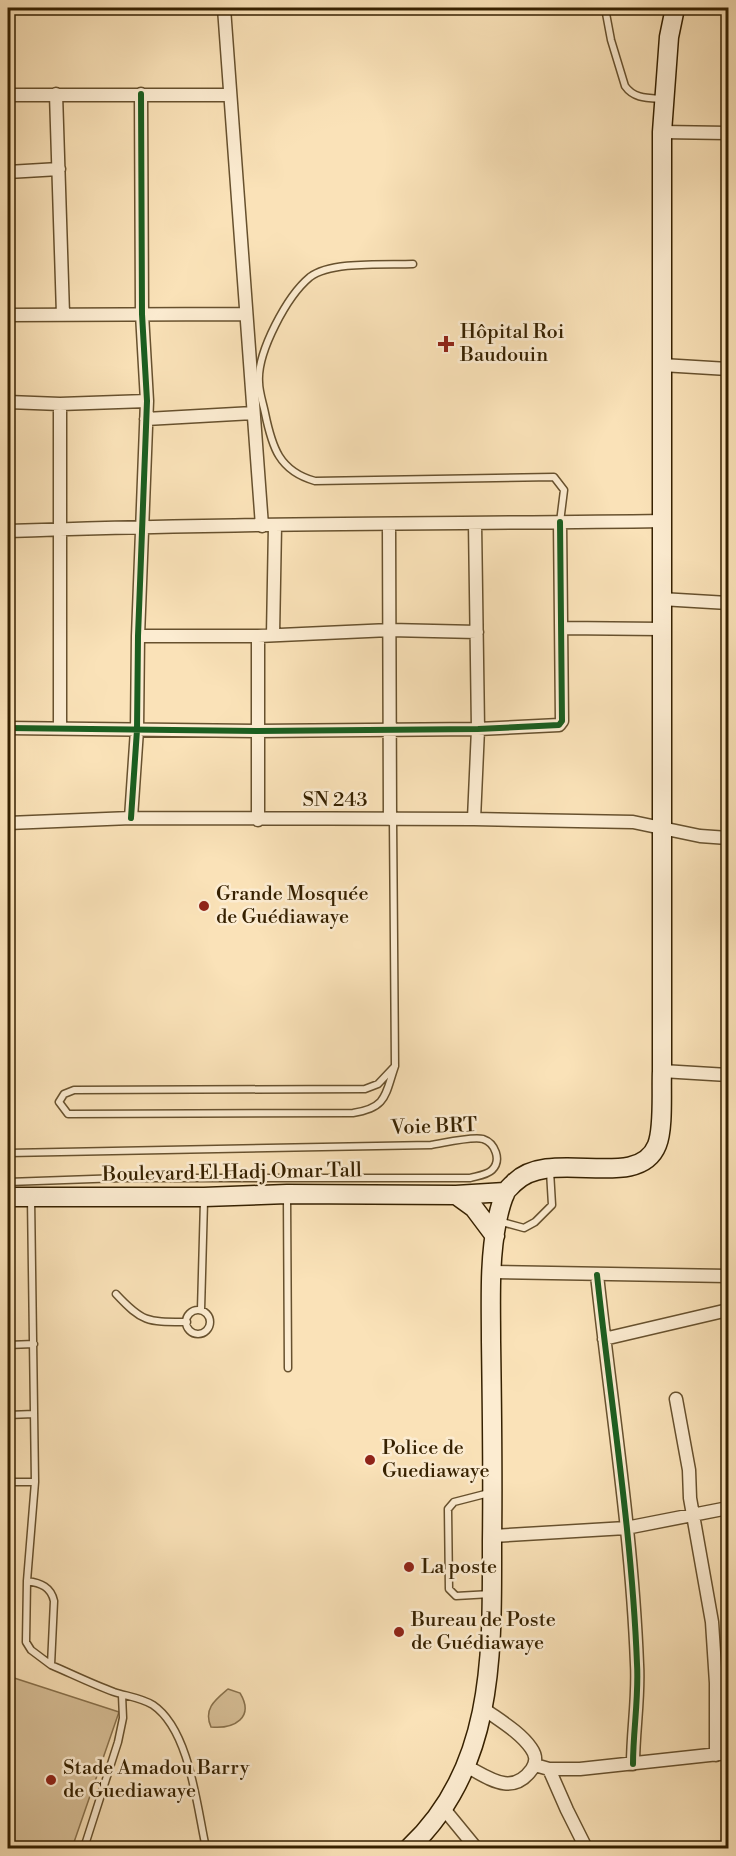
<svg xmlns="http://www.w3.org/2000/svg" width="736" height="1856" viewBox="0 0 736 1856" font-family="'Libre Bodoni',serif">
<style>
.green{fill:#d9c199;stroke:#88714c;stroke-width:1.5}
.lines{fill:none;stroke-linecap:round;stroke-linejoin:round}
.service-casing{stroke:#67512e;stroke-width:9}
.minor-casing{stroke:#67512e;stroke-width:15}
.secondary-casing{stroke:#362100;stroke-width:21}
.service{stroke:#fcecd1;stroke-width:6}
.minor{stroke:#fcecd1;stroke-width:12}
.secondary{stroke:#fcecd1;stroke-width:18}
.cycleway-casing{stroke:#fcecd1;stroke-width:10}
.cycleway{stroke:#1b5e20;stroke-width:6}
.poi-dot{fill:#8f2418;stroke:#fcecd1;stroke-width:2}
.labels{text-anchor:middle;dominant-baseline:central;stroke-width:5;stroke-linejoin:round;paint-order:stroke}
.poi-label{font-size:20px;fill:#362100;stroke:#fcecd1;text-anchor:start}
.street-label{font-size:20px;fill:#362100;stroke:#fcecd1}
</style>
<rect width="100%" height="100%" fill="#fae2b8"/>
<filter id="stains"><feTurbulence type="fractalNoise" baseFrequency=".00333" numOctaves="4"/><feColorMatrix values="0 0 0 0 .2 0 0 0 0 .09 0 0 0 0 .02 0 0 0 .5 -.17"/></filter>
<radialGradient id="worn" r=".72"><stop offset=".6" stop-color="#630" stop-opacity="0"/><stop offset="1" stop-color="#630" stop-opacity=".3"/></radialGradient>
<!-- green -->
<path class="green" d="M 8,1676 L 119,1712 L 72,1848 L 8,1848 Z
M 228,1689 L 240,1693 C 255,1718 234,1729 211,1727 C 203,1709 215,1700 228,1689 Z"/>
<g class="lines">
<!-- service casing -->
<g class="service-casing">
<path id="service" d="M 605,8 L 611,40 L 625,86 C 634,99 648,98 663,99
M 413,264 C 385,265 331,261 310,277 C 287,296 257,352 259,382 C 259,392 263,403 265,413 C 272,447 279,471 315,481 L 554,477 L 564,490 L 560,522
M 393,819 L 395,1066 L 378,1084 L 365,1089 L 74,1090 L 64,1094 L 59,1102 L 68,1114 L 353,1113 C 387,1108 385,1095 395,1066
M 8,1153 L 431,1145 C 444,1143 472,1136 483,1139 C 495,1143 502,1160 492,1170 C 487,1175 477,1176 470,1178 L 121,1178 L 8,1182
M 287,1197 L 288,1368
M 31,1198 L 35,1482 L 27,1581 L 26,1642 L 31,1650 L 51,1665
M 498,1221 L 524,1228 L 535,1222 L 552,1205 L 550,1171
M 116,1294 C 143,1323 148,1322 187,1322
M 201,1310 L 204,1201
M186 1322a12 12 0 1 1 24 0a12 12 0 1 1-24 0Z
M 8,1345 L 34,1344
M 8,1415 L 34,1414
M 8,1482 L 35,1482
M 489,1493 L 454,1502 L 448,1509 L 449,1589 L 456,1596 L 491,1594
M 27,1581 C 41,1583 51,1587 54,1601 L 51,1665 C 72,1674 92,1684 114,1692 C 126,1696 142,1698 153,1705 C 190,1730 197,1808 206,1848
M 84,1848 L 118,1742 L 123,1718 L 122,1695"/>
</g>
<!-- minor casing -->
<g class="minor-casing">
<path id="minor" d="M 224,8 L 262,526
M 56,94 L 63,314
M 8,95 L 230,95
M 662,132 L 728,133
M 8,172 L 59,169
M 8,315 L 245,314
M 662,365 L 728,369
M 8,402 L 60,404 L 147,401
M 60,404 L 60,728
M 146,419 L 253,413
M 389,525 L 390,819
M 8,531 C 226,523 444,524 663,521
M 661,599 L 728,603
M 562,628 L 661,629
M 273,635 L 275,526
M 138,636 L 258,636 L 390,630 L 477,632
M 8,728 L 257,731 L 478,729 L 559,725 L 562,721 L 560,522
M 131,818 L 137,730 L 138,636 L 147,401 L 142,314 L 141,94
M 474,819 L 478,729 L 475,523
M 258,820 L 258,636
M 8,823 L 131,818 L 474,819 L 633,822 L 700,836 L 728,838
M 662,1071 L 728,1075
M 491,1272 L 728,1276
M 597,1275 C 611,1405 632,1534 637,1664 C 639,1697 633,1731 633,1764
M 604,1339 L 728,1310
M 676,1399 L 689,1470 L 690,1498 L 712,1622 L 716,1683 L 716,1755
M 493,1536 L 626,1528 L 728,1508
M 535,1765 L 549,1769 L 580,1769 L 728,1753
M 466,1766 C 489,1778 512,1797 532,1769 C 537,1761 536,1755 531,1748 C 520,1732 499,1720 484,1709
M 549,1769 L 567,1810 L 586,1848
M 444,1809 L 476,1848"/>
</g>
<!-- secondary casing -->
<g class="secondary-casing">
<path id="secondary" d="M 456,1195 L 474,1208 L 495,1236
M 8,1197 L 204,1197 L 287,1194 L 456,1195 L 505,1192
M 409,1848 C 496,1767 492,1651 492,1541 C 493,1474 492,1408 491,1341 C 491,1301 489,1260 497,1221 C 499,1212 501,1202 505,1194 C 506,1190 510,1187 514,1183 C 550,1146 638,1193 657,1145 C 664,1128 661,1090 662,1071 L 662,132 L 669,37 L 675,8"/>
</g>
<!-- service -->
<use href="#service" class="service"/>
<!-- minor -->
<use href="#minor" class="minor"/>
<!-- secondary -->
<use href="#secondary" class="secondary"/>
<!-- cycleway casing -->
<g class="cycleway-casing">
<path id="cycleway" d="M 8,728 L 257,731 L 478,729 L 559,725 L 562,721 L 560,522
M 131,818 L 137,730 L 138,636 L 147,401 L 142,314 L 141,94
M 597,1275 C 611,1405 632,1534 637,1664 C 639,1697 633,1731 633,1764"/>
</g>
<!-- cycleway -->
<use href="#cycleway" class="cycleway"/>
</g>
<!-- markers -->
<g class="poi-dot">
<path d="M443 335h6v6h6v6h-6v6h-6v-6h-6v-6h6z"/>
<circle cx="204" cy="906" r="6"/>
<circle cx="370" cy="1460" r="6"/>
<circle cx="409" cy="1567" r="6"/>
<circle cx="399" cy="1632" r="6"/>
<circle cx="51" cy="1780" r="6"/>
</g>
<g class="labels">
<!-- poi labels -->
<g class="poi-label">
<text x="460" y="332">Hôpital Roi<tspan x="460" dy="23">Baudouin</tspan></text>
<text x="216" y="894">Grande Mosquée<tspan x="216" dy="23">de Guédiawaye</tspan></text>
<text x="382" y="1448">Police de<tspan x="382" dy="23">Guediawaye</tspan></text>
<text x="421" y="1567">La poste</text>
<text x="411" y="1620">Bureau de Poste<tspan x="411" dy="23">de Guédiawaye</tspan></text>
<text x="63" y="1768">Stade Amadou Barry<tspan x="63" dy="23">de Guediawaye</tspan></text>
</g>
<!-- street labels -->
<g class="street-label">
<text x="335" y="800">SN 243</text>
<text transform="translate(434 1127) rotate(-2)">Voie BRT</text>
<text transform="translate(232 1173) rotate(-1)">Boulevard El Hadj Omar Tall</text>
</g>
</g>
<!-- margin -->
<rect width="736" height="1856" fill="none" stroke="#fae2b8" stroke-width="30"/>
<rect x="9" y="9" width="718" height="1838" fill="none" stroke="#362100" stroke-width="3"/>
<rect x="15" y="15" width="706" height="1826" fill="none" stroke="#362100" stroke-width="1.5"/>
<rect width="100%" height="100%" filter="url(#stains)"/>
<rect width="100%" height="100%" fill="url(#worn)"/>
</svg>
